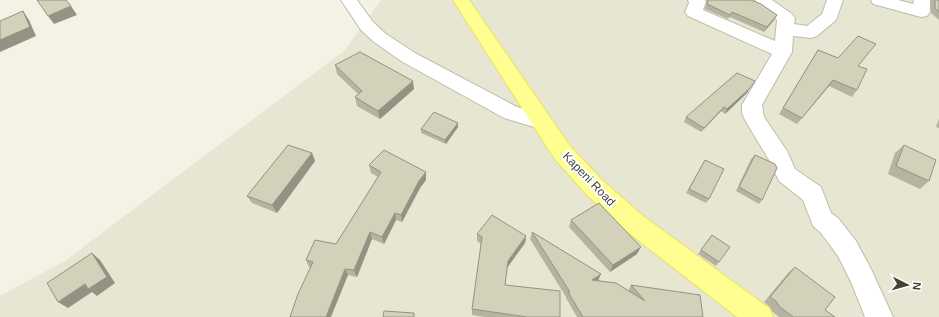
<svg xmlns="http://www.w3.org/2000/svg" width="939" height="317" viewBox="0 0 939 317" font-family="Helvetica,sans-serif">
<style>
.residential{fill:#e7e6d2}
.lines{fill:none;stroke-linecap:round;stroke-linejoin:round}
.minor-casing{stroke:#bebda7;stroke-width:2}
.major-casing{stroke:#e6e35f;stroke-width:2}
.minor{fill:#fff;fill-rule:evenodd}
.major{fill:#fffe91;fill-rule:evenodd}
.wall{fill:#b6b4a0}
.shaded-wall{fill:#949282}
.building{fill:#d4d1ba;stroke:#949282}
.labels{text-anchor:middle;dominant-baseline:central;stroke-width:4;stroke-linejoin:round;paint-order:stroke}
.street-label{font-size:12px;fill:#454334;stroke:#fff}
</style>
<rect width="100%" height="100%" fill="#f3f2e4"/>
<!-- residential -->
<path class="residential" d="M 381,0 L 939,0 L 939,317 L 0,317 L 0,296 L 65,261 L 345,50 Z"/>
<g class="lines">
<!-- minor casing -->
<g class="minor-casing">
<path id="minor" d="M 341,0 L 357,0 L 373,22 L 386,34 L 415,53 L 517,107 L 548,116 L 551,121 L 548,126 L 541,129 L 504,118 L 401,61 L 374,42 L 361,30 Z
M 688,0 L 705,0 L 706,2 L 703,10 L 775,41 L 777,20 L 757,6 L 755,2 L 756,0 L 772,0 L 792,14 L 795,18 L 794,24 L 807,26 L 822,14 L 827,0 L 843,0 L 836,20 L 817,36 L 811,38 L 793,36 L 792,52 L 762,105 L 764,117 L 787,151 L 795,169 L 821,187 L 831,213 L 838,218 L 856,241 L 871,269 L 893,317 L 865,317 L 851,282 L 838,256 L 821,233 L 813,226 L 803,200 L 779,181 L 769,160 L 745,120 L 742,113 L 742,105 L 772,54 L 688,16 L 685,12 L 689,3 Z
M 871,0 L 898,0 L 913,4 L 914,0 L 930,0 L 930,12 L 927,16 L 921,17 L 873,4 Z"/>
</g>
<!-- major casing -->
<g class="major-casing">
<path id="major" d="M 453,0 L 469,0 L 570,146 L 602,180 L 643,216 L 769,308 L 773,317 L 737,317 L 625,230 L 586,194 L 554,158 Z"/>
</g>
<!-- minor -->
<use href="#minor" class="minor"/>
<!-- major -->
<use href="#major" class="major"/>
</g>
<!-- wall -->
<path class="wall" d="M 707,0 L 751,0 L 777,15 L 774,20 L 764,32 L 730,17 L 728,19 L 705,9 Z
M 931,0 L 939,0 L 939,20 L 931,13 Z
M 818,50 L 858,66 L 857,90 L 852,97 L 829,86 L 797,124 L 779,114 Z
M 335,65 L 414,89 L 380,119 L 357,106 L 355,97 L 358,94 L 337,74 Z
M 747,93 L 725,114 L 721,111 L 701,132 L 684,122 L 686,117 Z
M 939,119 L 939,128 L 936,127 Z
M 458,123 L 458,127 L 446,144 L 421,133 L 421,129 Z
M 904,145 L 929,181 L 920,189 L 888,174 L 895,153 Z
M 312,153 L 315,161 L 277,213 L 252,203 L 247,196 Z
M 755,155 L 762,200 L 759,204 L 736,191 L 751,159 Z
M 705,160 L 709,199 L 706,203 L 686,193 Z
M 369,165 L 426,172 L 426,180 L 420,188 L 402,222 L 396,220 L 384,244 L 372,239 L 357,277 L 309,267 L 306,260 L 336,244 L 378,177 L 371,173 Z
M 571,220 L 637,254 L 610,272 L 569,227 Z
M 532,232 L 598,280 L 628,291 L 631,285 L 703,317 L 577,317 L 566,298 L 566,297 L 530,239 Z
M 477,234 L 526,236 L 525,243 L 507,268 L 505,285 L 560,317 L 485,317 L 472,315 L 472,309 L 481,244 L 477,241 Z
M 712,235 L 719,262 L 716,266 L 698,254 Z
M 795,267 L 825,310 L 835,317 L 779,317 L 772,311 L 770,307 L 764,302 L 788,273 Z"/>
<!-- shaded-wall -->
<path class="shaded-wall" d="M 71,6 L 77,15 L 54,24 L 48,16 Z
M 23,11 L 29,20 L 36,36 L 0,52 L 0,40 Z
M 777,15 L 774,20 L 764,32 L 767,27 Z
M 833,80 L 829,86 L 797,124 L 802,118 Z
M 413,81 L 414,89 L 380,119 L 378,111 Z
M 750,88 L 747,93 L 725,114 L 727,109 Z
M 724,107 L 721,111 L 701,132 L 704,128 Z
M 458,123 L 458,127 L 446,144 L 445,140 Z
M 312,153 L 315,161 L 277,213 L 272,205 Z
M 426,172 L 426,180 L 420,188 L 402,222 L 401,215 L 419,181 Z
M 395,213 L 396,220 L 384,244 L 382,237 Z
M 370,232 L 372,239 L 357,277 L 354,270 Z
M 526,236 L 525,243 L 507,268 L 508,261 Z
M 641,247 L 637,254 L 610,272 L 613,265 Z
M 92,253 L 100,260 L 115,283 L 97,296 L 92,292 L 68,308 L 58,302 L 85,284 Z
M 345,269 L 348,275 L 331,317 L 326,317 Z
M 601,274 L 598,281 L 592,280 Z"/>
<!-- building -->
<path class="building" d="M 37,0 L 66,0 L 71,6 L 48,16 Z
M 708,0 L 751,0 L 761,4 L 777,15 L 767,27 L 732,12 L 730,15 L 707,4 Z
M 935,0 L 939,0 L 939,12 L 935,8 Z
M 23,11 L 30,27 L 0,40 L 0,21 Z
M 858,36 L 876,44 L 858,66 L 867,69 L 857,90 L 833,80 L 802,118 L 783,108 L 818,50 L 838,58 Z
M 360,52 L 413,81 L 378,111 L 355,97 L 362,91 L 335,65 Z
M 737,73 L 755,81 L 750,88 L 727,109 L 724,107 L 704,128 L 686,117 Z
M 434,112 L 458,123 L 445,140 L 421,129 Z
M 288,145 L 312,153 L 272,205 L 247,196 Z
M 904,145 L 936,160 L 929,181 L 896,166 Z
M 384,150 L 426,172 L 419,181 L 401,215 L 395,213 L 382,237 L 370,232 L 354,270 L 345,269 L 326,317 L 290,317 L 298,294 L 313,262 L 306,260 L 315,240 L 336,244 L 381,172 L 369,165 Z
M 755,155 L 775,164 L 777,168 L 762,200 L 739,187 Z
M 705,160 L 724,169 L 709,199 L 689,189 Z
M 599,203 L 641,247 L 613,265 L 571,220 Z
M 492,215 L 526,236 L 508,261 L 505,285 L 560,291 L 560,317 L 527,317 L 472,309 L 482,237 L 477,234 Z
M 532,232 L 601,274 L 592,280 L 616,283 L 645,301 L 631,285 L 700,295 L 703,317 L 583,317 L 568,292 L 570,292 Z
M 712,235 L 730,247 L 719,262 L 701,250 Z
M 92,253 L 107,277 L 88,289 L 85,284 L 58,302 L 47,283 Z
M 795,267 L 835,297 L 825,310 L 835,317 L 793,317 L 779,306 L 776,301 L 770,297 Z
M 384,311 L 414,313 L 414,317 L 383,317 Z"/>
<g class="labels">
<!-- street labels -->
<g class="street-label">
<text transform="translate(589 179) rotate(46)">Kapeni Road</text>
</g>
</g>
<!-- north arrow -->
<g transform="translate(907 285) rotate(96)" stroke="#ffffff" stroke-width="3" paint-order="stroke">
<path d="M0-3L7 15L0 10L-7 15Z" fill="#454334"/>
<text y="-6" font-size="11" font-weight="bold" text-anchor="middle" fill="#454334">N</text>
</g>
</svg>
